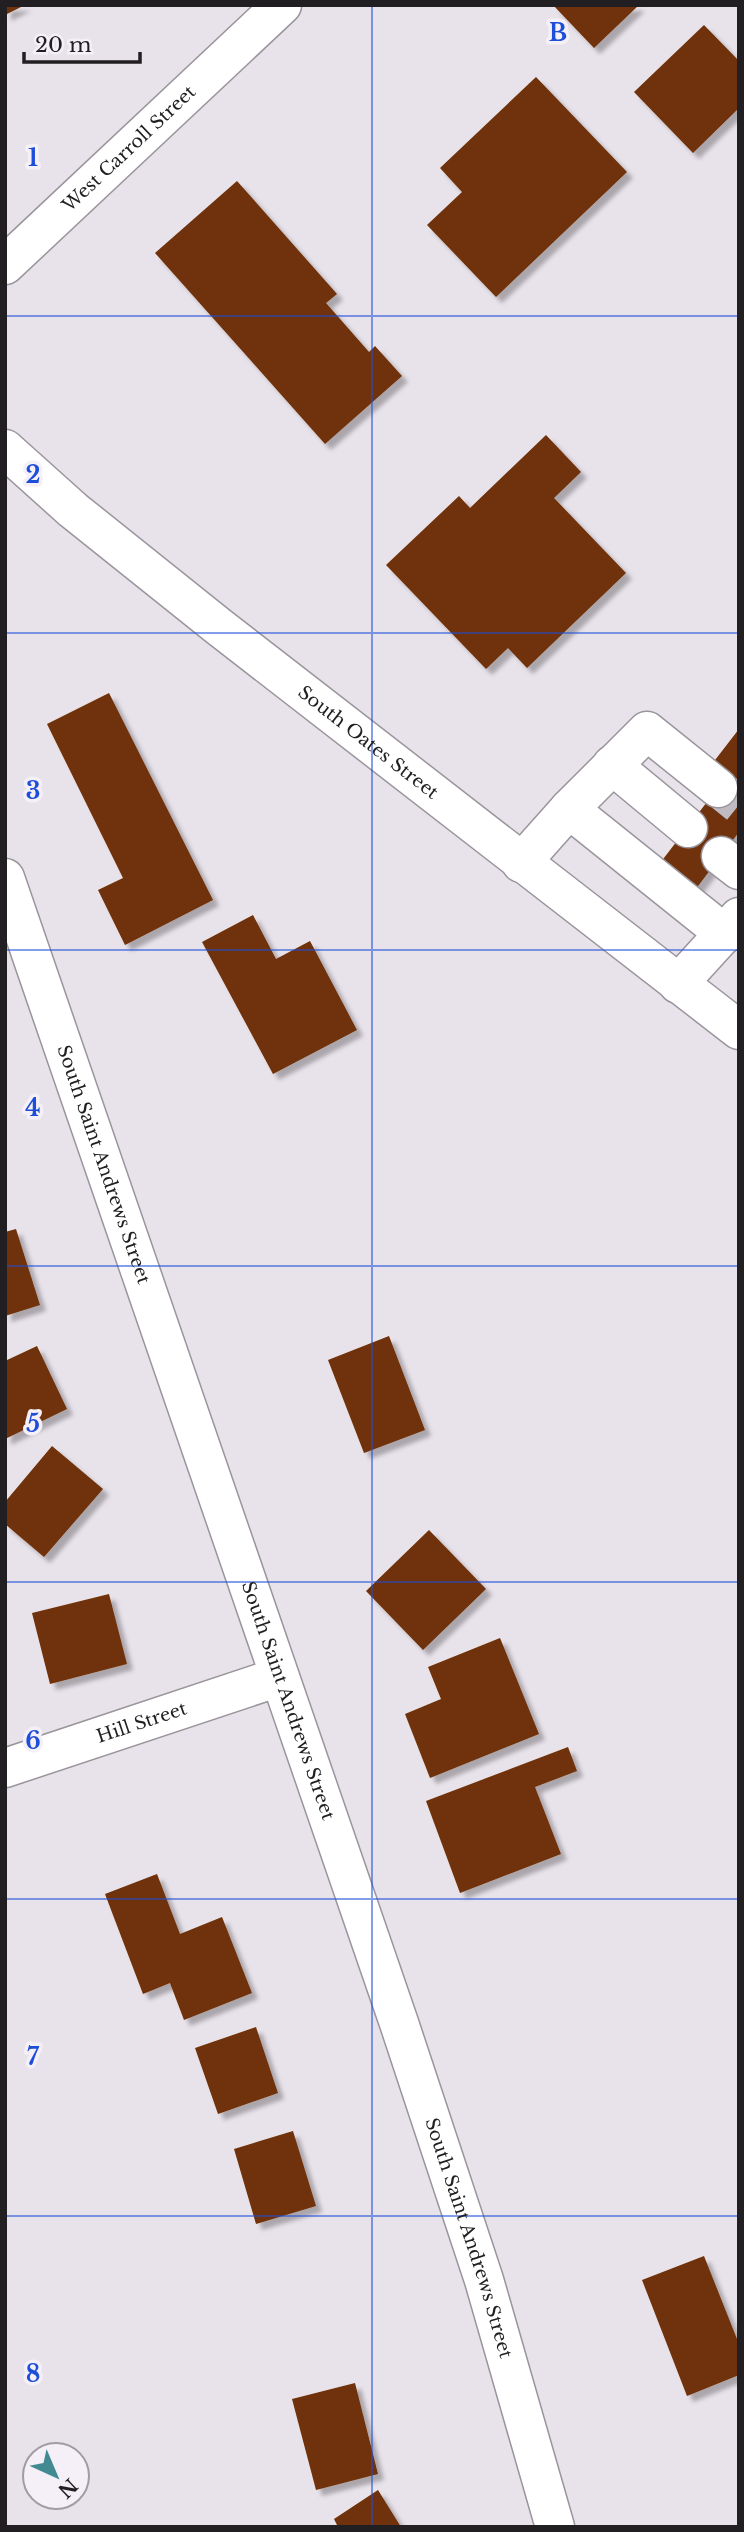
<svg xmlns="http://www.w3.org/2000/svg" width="744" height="2532" viewBox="0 0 744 2532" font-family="'Libre Baskerville',serif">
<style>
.building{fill:#703007;filter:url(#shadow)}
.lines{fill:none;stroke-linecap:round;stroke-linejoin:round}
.minor-tunnel{stroke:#c0bbc2;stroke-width:38;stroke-dasharray:38 19;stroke-linecap:butt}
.minor-casing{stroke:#9a959c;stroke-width:41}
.major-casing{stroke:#9a959c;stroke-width:41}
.minor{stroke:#fff;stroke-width:38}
.major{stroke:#fff;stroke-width:38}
.grid{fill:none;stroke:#1d4ed8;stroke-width:2;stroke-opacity:0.55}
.labels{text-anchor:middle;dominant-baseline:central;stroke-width:7;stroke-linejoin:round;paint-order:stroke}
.street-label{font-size:18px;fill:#211f22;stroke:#f5eff7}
.grid-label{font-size:23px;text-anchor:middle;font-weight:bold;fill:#1d4ed8;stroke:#f5eff7;stroke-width:7;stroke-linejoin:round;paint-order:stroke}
</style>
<defs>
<filter id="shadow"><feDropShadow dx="6" dy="6" stdDeviation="2" flood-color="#0004"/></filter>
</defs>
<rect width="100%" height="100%" fill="#e8e2ea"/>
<!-- building -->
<path class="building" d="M 5,5 L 25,5 L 5,15 Z
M 553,5 L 639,5 L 594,48 Z
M 704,25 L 739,61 L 739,108 L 693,153 L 634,92 Z
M 536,77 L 627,172 L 496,297 L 427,225 L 462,192 L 440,168 Z
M 237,181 L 337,294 L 326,303 L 369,352 L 375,346 L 402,376 L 325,444 L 155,253 Z
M 546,435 L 581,472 L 554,498 L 626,573 L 527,668 L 508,648 L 486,669 L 386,565 L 459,496 L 470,508 Z
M 109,693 L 213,900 L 125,945 L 98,890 L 123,878 L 47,724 Z
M 739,729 L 739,832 L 692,894 L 657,867 L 727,776 L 712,764 Z
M 253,915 L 276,959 L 310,941 L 357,1030 L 273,1074 L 202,942 Z
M 16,1229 L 40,1305 L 5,1316 L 5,1232 Z
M 389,1336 L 425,1430 L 364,1453 L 328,1360 Z
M 37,1346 L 67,1409 L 5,1439 L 5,1361 Z
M 52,1446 L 103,1489 L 44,1557 L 5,1524 L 5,1502 Z
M 429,1530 L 486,1589 L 423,1650 L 366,1591 Z
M 109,1594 L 127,1664 L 50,1684 L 32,1613 Z
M 500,1638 L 539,1734 L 430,1778 L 405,1714 L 441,1699 L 428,1667 Z
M 568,1747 L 577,1771 L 535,1787 L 561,1854 L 460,1893 L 426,1801 Z
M 157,1874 L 180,1934 L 222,1917 L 252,1993 L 184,2020 L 170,1983 L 143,1994 L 105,1894 Z
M 256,2027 L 278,2093 L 218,2114 L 195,2048 Z
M 293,2131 L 316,2206 L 256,2224 L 234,2149 Z
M 704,2256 L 739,2344 L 739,2375 L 687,2396 L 642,2280 Z
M 355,2383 L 378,2474 L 316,2490 L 292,2399 Z
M 378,2490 L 401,2527 L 338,2527 L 334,2519 Z"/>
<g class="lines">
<!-- minor-tunnel -->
<path class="minor-tunnel" d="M 718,788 L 739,805"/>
<!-- minor casing -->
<g class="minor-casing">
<g id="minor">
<path id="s1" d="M 5,265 L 282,5"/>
<path d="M 612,765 L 688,828"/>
<path d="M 569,809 L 725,934"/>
<path d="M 721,856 L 739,870"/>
<path d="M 521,863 L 569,809 L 647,731 L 718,788"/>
<path id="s2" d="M 5,878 L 399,2023 L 484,2280 L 555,2527"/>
<path d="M 678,984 L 739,917"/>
<path id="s3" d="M 5,1768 L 279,1677"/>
</g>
</g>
<!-- major casing -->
<g class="major-casing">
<g id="major">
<path id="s4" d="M 5,449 L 73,510 L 218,626 L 739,1030"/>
</g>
</g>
<!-- minor -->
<use href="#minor" class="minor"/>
<!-- major -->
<use href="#major" class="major"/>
</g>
<!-- grid -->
<path class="grid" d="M 372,5 L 372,2527M 5,316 L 739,316M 5,633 L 739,633M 5,950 L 739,950M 5,1266 L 739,1266M 5,1582 L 739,1582M 5,1899 L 739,1899M 5,2216 L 739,2216"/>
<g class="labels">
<!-- street labels -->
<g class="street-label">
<text stroke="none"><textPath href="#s1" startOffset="170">West Carroll Street</textPath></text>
<text stroke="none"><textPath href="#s4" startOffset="467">South Oates Street</textPath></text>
<text stroke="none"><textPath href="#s2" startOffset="303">South Saint Andrews Street</textPath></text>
<text stroke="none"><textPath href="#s2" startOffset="870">South Saint Andrews Street</textPath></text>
<text stroke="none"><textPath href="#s3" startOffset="144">Hill Street</textPath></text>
<text stroke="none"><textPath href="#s2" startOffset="1437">South Saint Andrews Street</textPath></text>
</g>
</g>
<g class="grid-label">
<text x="558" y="41">B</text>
<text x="33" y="166">1</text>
<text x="33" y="483">2</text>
<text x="33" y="799">3</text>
<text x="33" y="1116">4</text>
<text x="33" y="1432">5</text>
<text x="33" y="1749">6</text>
<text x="33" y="2065">7</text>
<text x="33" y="2382">8</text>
</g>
<!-- border -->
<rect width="744" height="2532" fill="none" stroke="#211f22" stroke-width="14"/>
<!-- north arrow -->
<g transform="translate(56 2476) rotate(136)"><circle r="33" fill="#f5eff7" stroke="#a09ca2" stroke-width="2"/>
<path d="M0-5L12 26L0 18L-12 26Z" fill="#428a91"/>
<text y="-10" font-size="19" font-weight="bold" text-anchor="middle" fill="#211f22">N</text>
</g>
<!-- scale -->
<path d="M24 52v10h116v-10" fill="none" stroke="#211f22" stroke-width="3.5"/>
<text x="35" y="52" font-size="21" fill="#211f22" stroke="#f5eff7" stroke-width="5" paint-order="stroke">20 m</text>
</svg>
